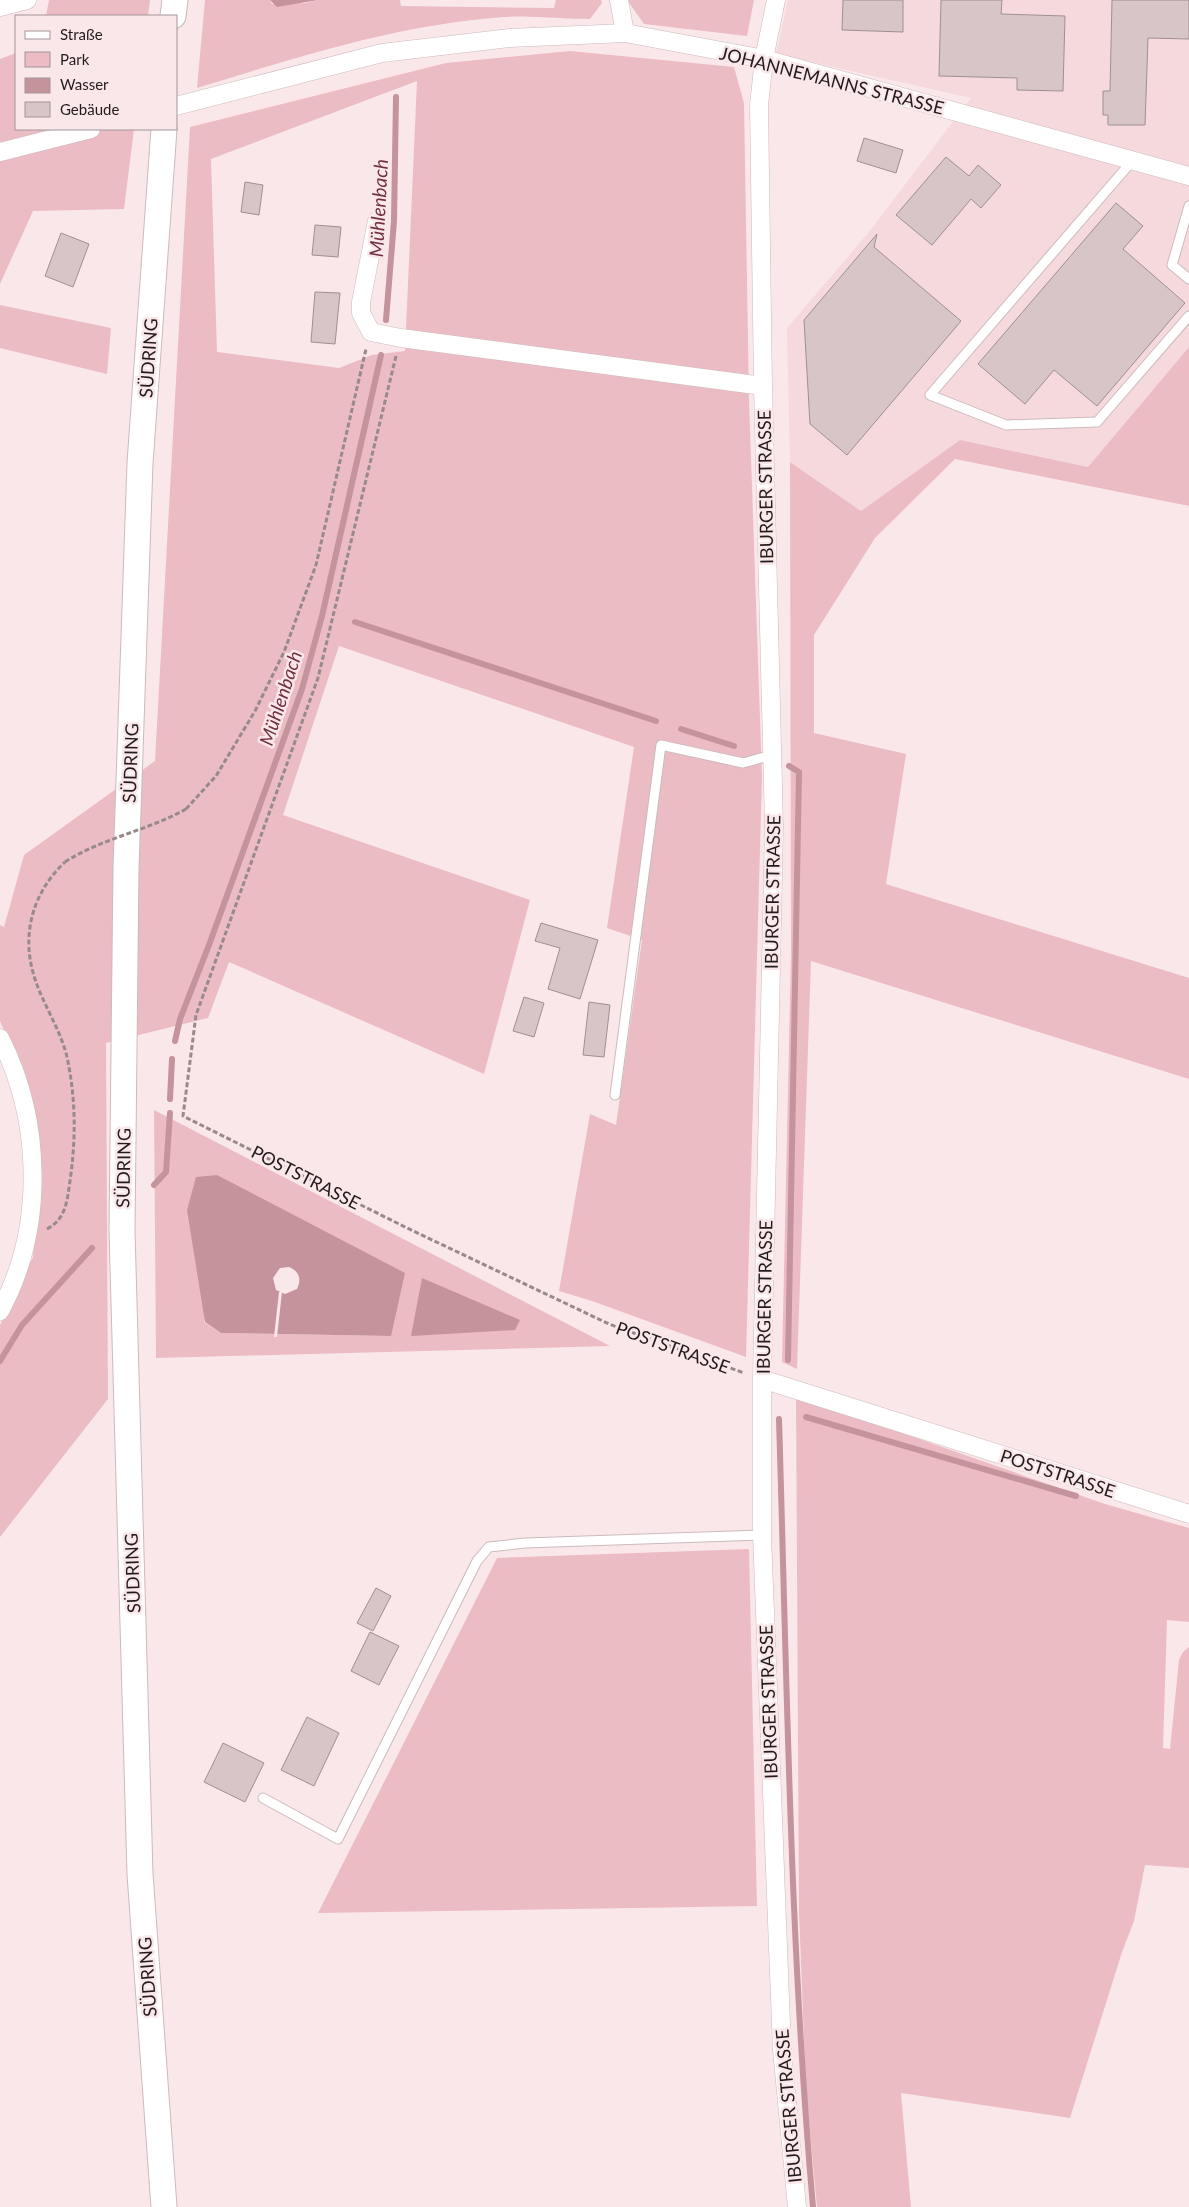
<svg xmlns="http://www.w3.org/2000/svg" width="1189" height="2207" viewBox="0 0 1189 2207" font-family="Lato,sans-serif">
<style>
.built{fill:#f5d9dd}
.green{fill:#ecbcc4;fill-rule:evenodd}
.water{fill:#c4939b;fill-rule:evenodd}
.pier{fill:#fae7ea}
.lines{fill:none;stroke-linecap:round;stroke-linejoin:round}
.stream{stroke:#c4939b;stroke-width:6}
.building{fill:#d7c5c7;stroke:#a08f92}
.service-casing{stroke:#ccbabc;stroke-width:11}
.minor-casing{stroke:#ccbabc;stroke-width:19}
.secondary-casing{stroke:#ccbabc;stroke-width:27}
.path{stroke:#97898c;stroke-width:3;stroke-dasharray:5 2.5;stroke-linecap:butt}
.service{stroke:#fff;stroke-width:9}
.minor{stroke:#fff;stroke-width:18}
.secondary{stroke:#fff;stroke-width:25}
.path-bridge{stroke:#97898c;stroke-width:3;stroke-dasharray:5 2.5;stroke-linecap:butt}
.labels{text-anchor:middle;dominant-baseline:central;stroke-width:5;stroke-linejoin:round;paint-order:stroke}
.street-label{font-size:18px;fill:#221b1c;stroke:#fae7ea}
.water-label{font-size:19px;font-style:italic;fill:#70303f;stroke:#fae7ea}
</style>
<rect width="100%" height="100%" fill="#fae7ea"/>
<!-- built -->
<path class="built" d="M 788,0 L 1189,0 L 1189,347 L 1088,467 L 960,440 L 861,511 L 790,462 L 787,328 L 869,232 L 971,98 L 776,54 Z"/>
<!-- green -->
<path class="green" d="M 49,0 L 150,0 L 148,16 L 46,16 Z
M 205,0 L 270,0 L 272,4 L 305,3 L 318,0 L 400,0 L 401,6 L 554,8 L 556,0 L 601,0 L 602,3 L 590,19 C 562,19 532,15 503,17 C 396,25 299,57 197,88 Z
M 627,0 L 754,0 L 747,36 L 644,24 Z
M 570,51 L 734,67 L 744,103 L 749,400 L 762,776 L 746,1357 L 592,1301 L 559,1291 L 590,1114 L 616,1125 L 642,940 L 607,928 L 634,747 L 339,646 L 283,815 L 530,900 L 484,1074 L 229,962 L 208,1018 L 106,1043 L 108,1399 L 0,1537 L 0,1325 L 33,1257 L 39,1145 L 29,1088 L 0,1021 L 0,925 L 4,927 L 24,855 L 155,761 L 190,127 L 446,63 ZM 417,81 L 405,351 L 372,355 L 339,368 L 217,352 L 211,159 Z
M 16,53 L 16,129 L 134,129 L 124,209 L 33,211 L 0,284 L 0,59 Z
M 0,305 L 111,328 L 107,374 L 0,348 Z
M 1189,347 L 1189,506 L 955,459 L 875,538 L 814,635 L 814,733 L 906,754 L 886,884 L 1189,978 L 1189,1079 L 811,961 L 797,1369 L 782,1362 L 791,953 L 790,462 L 861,511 L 960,440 L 1088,467 Z
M 154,1110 L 610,1346 L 156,1358 ZM 217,1175 L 391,1336 L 221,1333 L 204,1322 Z
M 796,1396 L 1105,1504 L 1189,1528 L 1189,1622 L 1167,1620 L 1163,1748 L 1170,1749 L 1179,1660 L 1183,1652 L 1189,1647 L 1189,1868 L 1145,1865 L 1134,1921 L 1122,1952 L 1070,2118 L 901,2093 L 911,2207 L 817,2207 L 806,2090 L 799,1912 Z
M 749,1549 L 757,1906 L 318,1913 L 497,1558 Z"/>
<!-- water -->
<path class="water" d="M 270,0 L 318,0 L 277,7 Z
M 217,1175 L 405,1273 L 391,1336 L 221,1333 L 205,1322 L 187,1210 L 196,1177 ZM 289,1267 C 299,1271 302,1279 297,1289 L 285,1294 L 276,1290 L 273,1278 L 280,1268 Z
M 422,1278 L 520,1320 L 515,1330 L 411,1336 Z"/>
<!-- pier -->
<path class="pier" d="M 279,1292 L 282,1292 L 277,1337 L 274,1337 Z"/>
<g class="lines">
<!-- stream -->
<path class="stream" d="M 386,320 L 394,221 L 396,97
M 355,622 L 656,721
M 681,729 L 734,746
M 175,1041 L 180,1019 L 209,945 L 302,689 L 322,616 L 381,355
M 170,1099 L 172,1059
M 154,1185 L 166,1172 L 170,1113
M 788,1360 L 799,772 L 789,766
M 0,1361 L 22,1325 L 92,1248
M 806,1417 L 1076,1496
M 779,1419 C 787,1682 790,1945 813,2207"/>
</g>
<!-- building -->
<path class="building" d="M 843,0 L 903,0 L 903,32 L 842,30 Z
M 941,0 L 1002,0 L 1001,14 L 1065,16 L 1063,91 L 1017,90 L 1017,78 L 939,76 Z
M 1112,0 L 1189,0 L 1189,39 L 1148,38 L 1145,125 L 1108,125 L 1108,115 L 1103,115 L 1103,91 L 1110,91 Z
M 864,138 L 903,150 L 896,173 L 857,161 Z
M 946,157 L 969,176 L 978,165 L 1001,185 L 981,208 L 971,199 L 932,245 L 896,215 Z
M 245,182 L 263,185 L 259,215 L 241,212 Z
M 1116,203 L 1143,226 L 1123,249 L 1185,303 L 1097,406 L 1054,370 L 1025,404 L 978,364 Z
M 315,225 L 341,227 L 338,257 L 312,255 Z
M 61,233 L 89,244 L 73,287 L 45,276 Z
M 877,234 L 874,247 L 961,321 L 847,455 L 810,424 L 804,320 Z
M 315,292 L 340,293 L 335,344 L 311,342 Z
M 541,923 L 598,940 L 580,999 L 548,989 L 560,948 L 535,941 Z
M 524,997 L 544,1003 L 534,1037 L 513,1031 Z
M 589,1002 L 610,1005 L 604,1057 L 583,1055 Z
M 376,1588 L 391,1596 L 373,1631 L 357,1623 Z
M 370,1632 L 399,1646 L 379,1685 L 351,1671 Z
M 307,1717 L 339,1733 L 314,1786 L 281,1770 Z
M 223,1743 L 264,1763 L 245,1802 L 204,1782 Z"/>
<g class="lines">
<!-- service casing -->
<g class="service-casing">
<path id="service" d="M 1133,160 L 930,395 L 1006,425 L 1097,422 L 1189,316
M 1189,206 L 1172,265 L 1189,279
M 615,1095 L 661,745 L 743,763 L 772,755
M 263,1798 L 338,1839 L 477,1561 L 489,1547 L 525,1543 L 762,1535"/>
</g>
<!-- minor casing -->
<g class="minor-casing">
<path id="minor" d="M 619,0 L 625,33
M 776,0 L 764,59 L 759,105 L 763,386 L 774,827 L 762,1379 L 762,1535 L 782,2050 L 797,2207
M 0,7 L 27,0
M 176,106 L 382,53 L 510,38 L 625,33 L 764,59 L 1189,176
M 0,152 L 91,129
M 377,221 L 361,302 L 361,313 L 371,332 L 401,338 L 763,386
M 0,1038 C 42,1121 45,1228 0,1311
M 762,1379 L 1189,1514"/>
</g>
<!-- secondary casing -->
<g class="secondary-casing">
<path id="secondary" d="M 173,16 L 175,0
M 164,2207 L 140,1874 L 122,1231 L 126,868 L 140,463 L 164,129"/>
</g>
<!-- path -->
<path class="path" d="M 396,356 L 318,678 L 196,1015 L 183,1116 L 407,1228 L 609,1324 L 744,1373
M 186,809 L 216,776 L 255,711 L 284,652 L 316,565 L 366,349
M 47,1229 C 66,1219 67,1201 70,1181 C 76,1139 76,1099 67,1057 C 60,1028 42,1003 34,976 C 21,934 33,892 65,862"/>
<!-- service -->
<use href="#service" class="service"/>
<!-- minor -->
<use href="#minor" class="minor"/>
<!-- secondary -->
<use href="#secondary" class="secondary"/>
<!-- path-bridge -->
<path class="path-bridge" d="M 65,862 C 102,838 147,831 186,809"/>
</g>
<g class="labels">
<!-- street labels -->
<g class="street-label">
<text transform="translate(832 80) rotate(14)">JOHANNEMANNS STRASSE</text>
<text transform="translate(148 358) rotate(-86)">SÜDRING</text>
<text transform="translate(765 487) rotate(-91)">IBURGER STRASSE</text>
<text transform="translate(130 763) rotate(-88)">SÜDRING</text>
<text transform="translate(772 892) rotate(-89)">IBURGER STRASSE</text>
<text transform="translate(123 1168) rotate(-89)">SÜDRING</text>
<text transform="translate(306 1177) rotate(27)">POSTSTRASSE</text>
<text transform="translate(764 1297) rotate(-89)">IBURGER STRASSE</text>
<text transform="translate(673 1347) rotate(20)">POSTSTRASSE</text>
<text transform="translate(1058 1473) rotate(18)">POSTSTRASSE</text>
<text transform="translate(132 1573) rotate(-92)">SÜDRING</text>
<text transform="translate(768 1702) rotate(-92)">IBURGER STRASSE</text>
<text transform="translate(147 1977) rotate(-94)">SÜDRING</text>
<text transform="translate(788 2106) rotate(-95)">IBURGER STRASSE</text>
</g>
<!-- water labels -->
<g class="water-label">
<text transform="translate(378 208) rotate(-87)">Mühlenbach</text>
<text transform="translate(280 698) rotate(-72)">Mühlenbach</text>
</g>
</g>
<!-- legend -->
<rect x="15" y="15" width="162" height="115" fill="#fae7ea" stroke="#a49598"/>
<rect x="25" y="31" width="25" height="8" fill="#ffffff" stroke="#a49598"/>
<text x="60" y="40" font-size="15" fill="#221b1c">Straße</text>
<rect x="25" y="52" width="25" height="15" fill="#ecbcc4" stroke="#a49598"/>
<text x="60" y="65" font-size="15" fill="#221b1c">Park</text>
<rect x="25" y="78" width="25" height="15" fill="#c4939b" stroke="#a49598"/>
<text x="60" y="90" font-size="15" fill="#221b1c">Wasser</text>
<rect x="25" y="102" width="25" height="15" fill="#d7c5c7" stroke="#a49598"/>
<text x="60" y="115" font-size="15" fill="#221b1c">Gebäude</text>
</svg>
